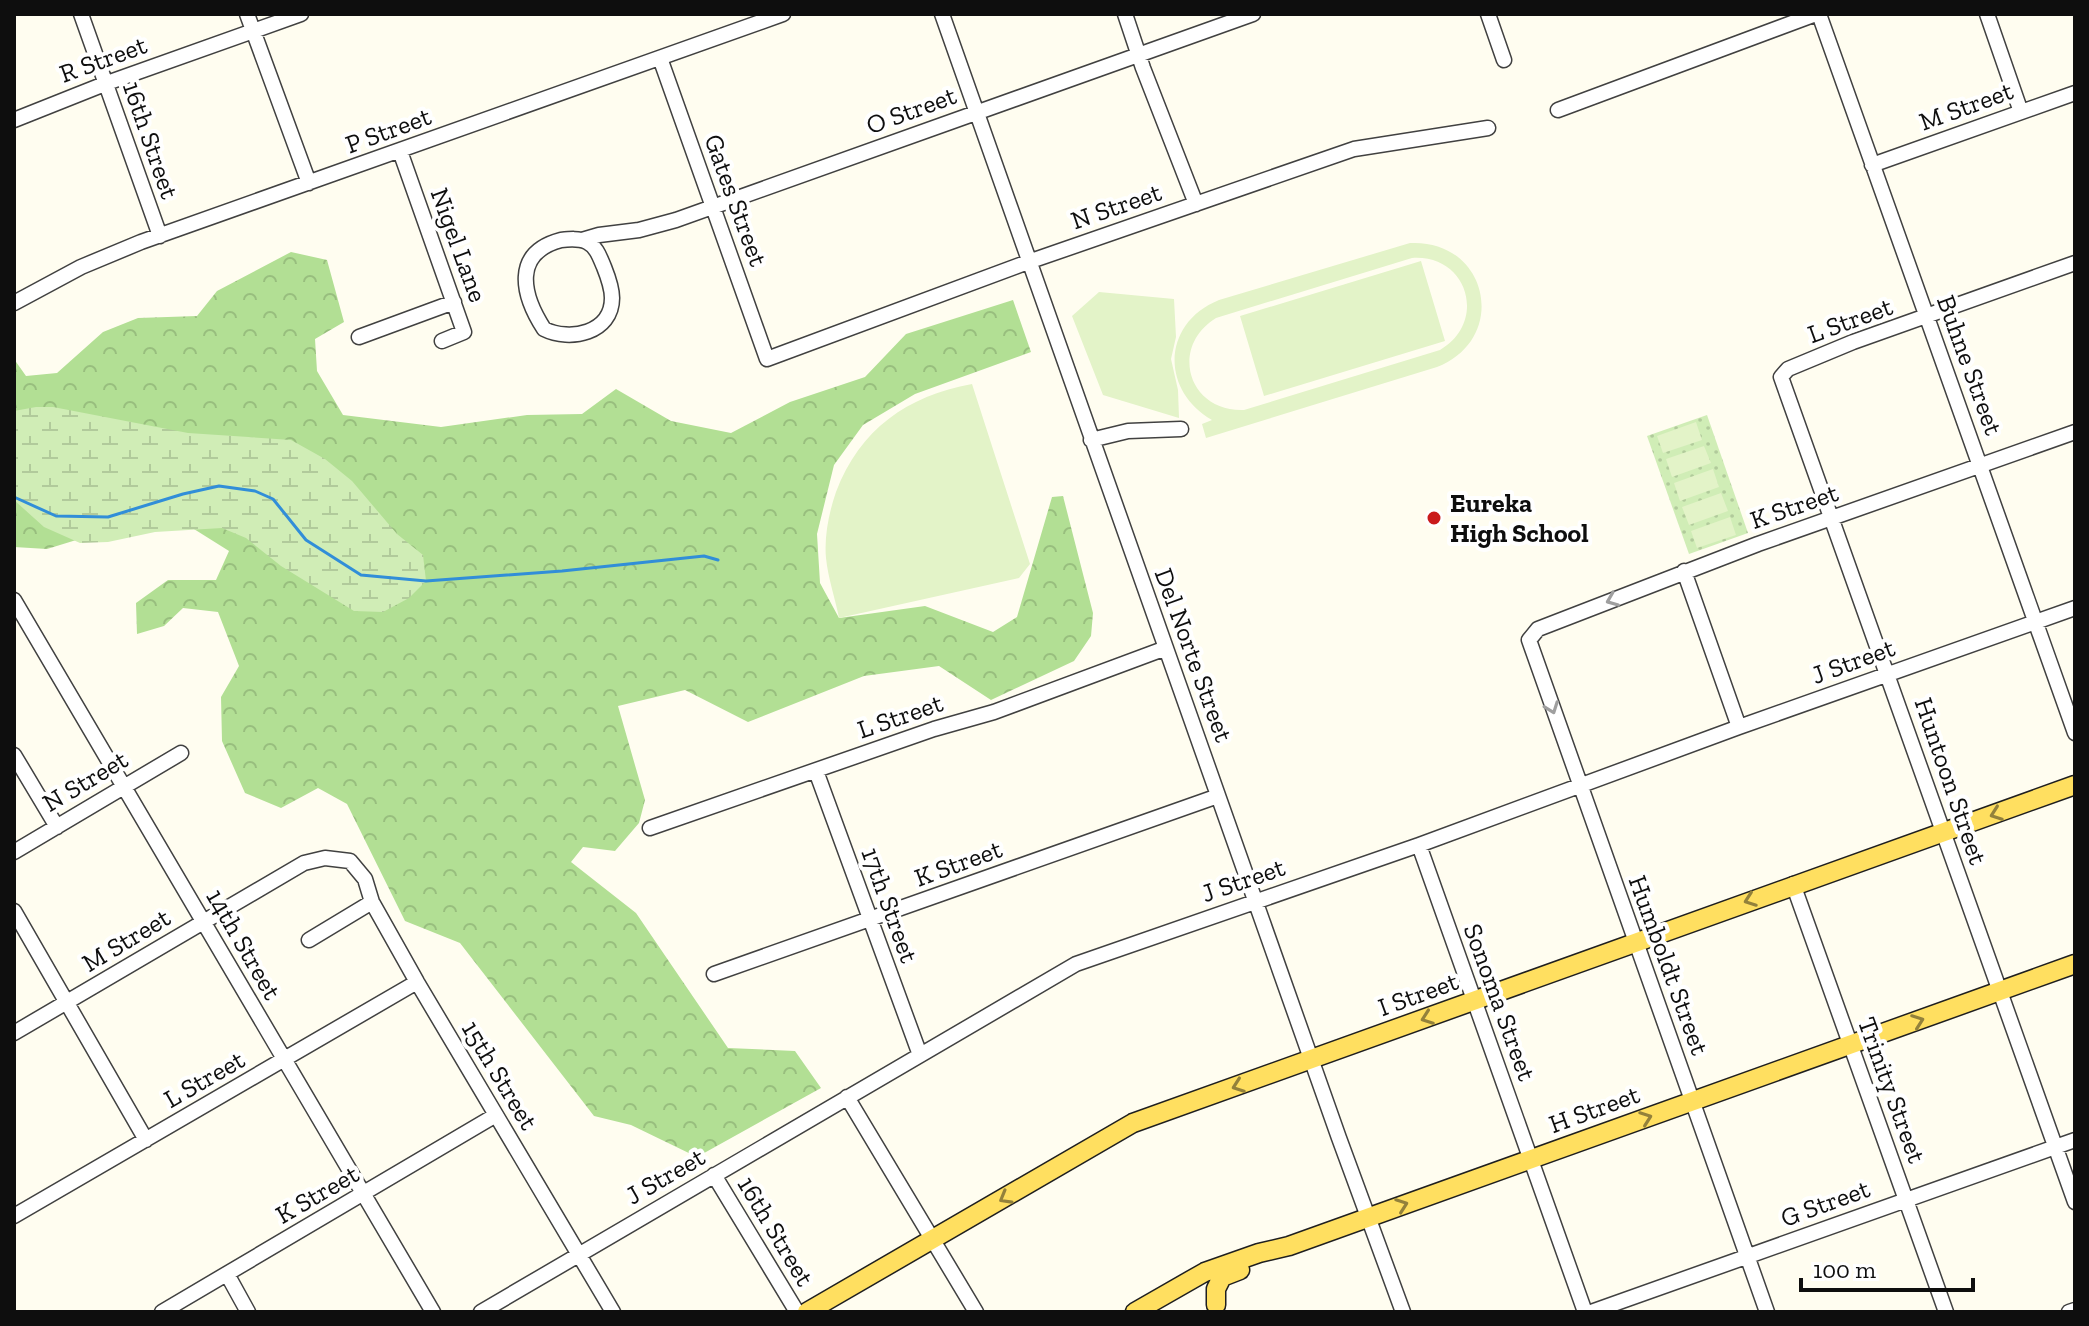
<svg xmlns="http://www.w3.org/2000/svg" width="2089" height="1326" viewBox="0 0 2089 1326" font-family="'Zilla Slab',serif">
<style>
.forest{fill:url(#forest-crowns)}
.wetland{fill:url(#wetland-marsh)}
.park{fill:url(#park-dots)}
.pitch{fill:#e3f3c8;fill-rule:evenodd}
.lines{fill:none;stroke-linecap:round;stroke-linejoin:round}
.stream{stroke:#318ed8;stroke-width:3}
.minor-casing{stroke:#414141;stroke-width:17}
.major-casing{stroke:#1f1f1f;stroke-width:21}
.minor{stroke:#fff;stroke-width:14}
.major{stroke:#ffdf60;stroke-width:18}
.oneway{stroke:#9f9f9f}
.oneway2{stroke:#93813b}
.poi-dot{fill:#ca1b1c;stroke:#fff;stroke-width:3}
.labels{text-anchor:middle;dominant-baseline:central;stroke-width:8;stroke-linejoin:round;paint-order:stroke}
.street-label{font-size:26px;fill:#0e0e0e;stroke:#fff}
.poi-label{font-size:26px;font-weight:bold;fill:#0e0e0e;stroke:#fff;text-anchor:start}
</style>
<defs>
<pattern id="forest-crowns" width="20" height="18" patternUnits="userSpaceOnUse" patternTransform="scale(2)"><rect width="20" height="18" fill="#b2df94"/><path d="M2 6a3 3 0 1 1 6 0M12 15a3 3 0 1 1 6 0" fill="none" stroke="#98be7e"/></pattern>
<pattern id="wetland-marsh" width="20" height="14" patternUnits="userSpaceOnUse" patternTransform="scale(2)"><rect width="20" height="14" fill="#d0edb6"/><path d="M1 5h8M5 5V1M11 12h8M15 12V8" fill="none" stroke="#b1ca9b"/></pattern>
<pattern id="park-dots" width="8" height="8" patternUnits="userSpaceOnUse" patternTransform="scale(2)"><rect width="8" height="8" fill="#d0edb6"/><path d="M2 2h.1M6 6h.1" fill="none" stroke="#b1ca9b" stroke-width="1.8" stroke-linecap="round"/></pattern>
</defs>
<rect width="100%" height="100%" fill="#fffdf0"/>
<!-- forest -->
<path class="forest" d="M 291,252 L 327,260 L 344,322 L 315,339 L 317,371 L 343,415 L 441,427 L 527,415 L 582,414 L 616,389 L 671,421 L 731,433 L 790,402 L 865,377 L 906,334 L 1013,300 L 1031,352 L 915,394 L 863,425 L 834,465 L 817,534 L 820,583 L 839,618 L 925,606 L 993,632 L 1017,617 L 1052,497 L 1063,496 L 1093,613 L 1091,636 L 1074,661 L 991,700 L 939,666 L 864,676 L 748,722 L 685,690 L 618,706 L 645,800 L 639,823 L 615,851 L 583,847 L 571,862 L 636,913 L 728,1048 L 795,1051 L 821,1088 L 697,1157 L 631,1125 L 594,1116 L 460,943 L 405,921 L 347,804 L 318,788 L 281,808 L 245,793 L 222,741 L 221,697 L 239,666 L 218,612 L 183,608 L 164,626 L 137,634 L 136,603 L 168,580 L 216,580 L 229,551 L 178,519 L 125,525 L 47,549 L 14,547 L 14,359 L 26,376 L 57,373 L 103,332 L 138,318 L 197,316 L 217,291 Z"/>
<!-- wetland -->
<path class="wetland" d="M 36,407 L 53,407 L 188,433 L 291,440 L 325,459 L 352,481 L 397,534 L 423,555 L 426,581 L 409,598 L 383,612 L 354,611 L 281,566 L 246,538 L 222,528 L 155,532 L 108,542 L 80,543 L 44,527 L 14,500 L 14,411 Z"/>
<!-- park -->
<path class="park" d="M 1707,415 L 1748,533 L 1689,554 L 1647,436 Z"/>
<!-- pitch -->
<path class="pitch" d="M 1410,243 C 1488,239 1510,338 1437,367 L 1206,438 L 1202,424 L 1212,420 C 1160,390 1162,323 1219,300 ZM 1412,258 C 1468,254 1488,322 1440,350 L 1244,410 C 1188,412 1169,347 1216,318 Z
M 1421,261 L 1445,341 L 1264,396 L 1240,316 Z
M 1099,292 L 1174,299 L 1176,337 L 1171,359 L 1178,390 L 1179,418 L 1103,395 L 1072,316 Z
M 972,384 L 1030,564 L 1019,578 L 839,618 C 835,598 828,578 826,558 C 824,537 829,512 836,492 C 860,429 907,396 972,384 Z
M 1696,422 L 1702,440 L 1663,453 L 1657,436 Z
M 1704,446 L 1711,463 L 1672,477 L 1666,459 Z
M 1713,469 L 1719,487 L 1680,501 L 1674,483 Z
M 1721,493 L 1728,511 L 1689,525 L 1682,507 Z
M 1730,517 L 1736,535 L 1697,548 L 1691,531 Z"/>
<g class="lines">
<!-- stream -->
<path class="stream" d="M 14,497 L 56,516 L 108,517 L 183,494 L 219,486 L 255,491 L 273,499 L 306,540 L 361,575 L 426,581 L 562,571 L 704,556 L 718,560"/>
<!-- minor casing -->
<g class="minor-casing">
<path id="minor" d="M 81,14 L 160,236
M 247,14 L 309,183
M 942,14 L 1339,1138 L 1403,1312
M 1125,14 L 1143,68 L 1196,204
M 1488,14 L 1504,60
M 1819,14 L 2075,733
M 1987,14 L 2021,112
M 660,58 L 767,359 L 1028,262 L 1354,149 L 1488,128
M 1558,110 L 1816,14
M 14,120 L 107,83 L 301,14
M 400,151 L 464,332 L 442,341
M 1872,165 L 2075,93
M 561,240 C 570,239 579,238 587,242 C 597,247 600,258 604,267 C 608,277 612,288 612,298 C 612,333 570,342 544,329 C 522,295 512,253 561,240 Z
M 582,240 L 599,235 L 639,230 L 676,220 L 1253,14
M 2075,263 L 1853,342 L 1788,369 L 1781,377 L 2075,1202
M 14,303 L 81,267 L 141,242 L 783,14
M 359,337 L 454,302
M 1091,440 L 1128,431 L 1181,429
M 1684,571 L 1739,727
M 14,600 L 433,1312
M 14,755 L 57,827
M 816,771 L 920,1055
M 650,828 L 934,729 L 994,712 L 1166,648
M 1419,845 L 1585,1312
M 14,852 L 181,753
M 1793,884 L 1946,1312
M 14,911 L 146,1140
M 309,940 L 372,902
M 714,974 L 1218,796
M 14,1033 L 304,863 L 325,858 L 350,861 L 365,879 L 372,902 L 417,982 L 613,1312
M 847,1097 L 976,1312
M 714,1175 L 797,1312
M 14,1216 L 417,982
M 227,1274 L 248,1312
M 162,1312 L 496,1115
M 481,1312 L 1076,964 L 1419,845 L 1739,727 L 2075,608
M 1591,1312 L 2075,1140
M 1767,1312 L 1529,640 L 1538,629 L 1758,544 L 2075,432
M 2069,1312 L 2075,1310"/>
</g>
<!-- major casing -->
<g class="major-casing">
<path id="major" d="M 1216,1305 L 1216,1289 L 1222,1277 L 1240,1270
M 807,1312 L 1133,1123 L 2075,785
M 1135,1312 L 1205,1272 L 1259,1253 L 1289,1246 L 2075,964"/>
</g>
<!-- minor -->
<use href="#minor" class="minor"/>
<!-- major -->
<use href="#major" class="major"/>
</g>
<!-- one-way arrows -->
<defs><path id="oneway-chevron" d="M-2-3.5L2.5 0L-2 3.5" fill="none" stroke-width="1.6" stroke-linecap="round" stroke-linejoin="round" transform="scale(2)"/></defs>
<g class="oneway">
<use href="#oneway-chevron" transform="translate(1612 600) rotate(158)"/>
<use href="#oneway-chevron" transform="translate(1552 708) rotate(70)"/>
</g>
<g class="oneway2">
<use href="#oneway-chevron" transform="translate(1996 814) rotate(160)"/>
<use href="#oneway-chevron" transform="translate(1750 900) rotate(160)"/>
<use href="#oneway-chevron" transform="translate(1427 1018) rotate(160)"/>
<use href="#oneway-chevron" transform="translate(1918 1021) rotate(-20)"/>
<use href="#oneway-chevron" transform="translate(1238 1086) rotate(160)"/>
<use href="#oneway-chevron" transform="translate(1646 1118) rotate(-20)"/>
<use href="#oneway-chevron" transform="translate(1005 1198) rotate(150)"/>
<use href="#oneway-chevron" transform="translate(1402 1205) rotate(-20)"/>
</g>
<!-- markers -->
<circle class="poi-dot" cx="1434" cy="518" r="8"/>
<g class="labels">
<!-- street labels -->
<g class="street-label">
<text transform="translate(103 59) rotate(-20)">R Street</text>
<text transform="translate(1966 106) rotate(-20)">M Street</text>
<text transform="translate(911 110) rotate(-20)">O Street</text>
<text transform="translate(388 130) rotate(-20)">P Street</text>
<text transform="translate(151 140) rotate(71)">16th Street</text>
<text transform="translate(736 200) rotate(70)">Gates Street</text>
<text transform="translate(1116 206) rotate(-19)">N Street</text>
<text transform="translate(459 245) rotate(70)">Nigel Lane</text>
<text transform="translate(1850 320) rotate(-20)">L Street</text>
<text transform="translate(1970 365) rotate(70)">Buhne Street</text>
<text transform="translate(1794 506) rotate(-19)">K Street</text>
<text transform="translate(1194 655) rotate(70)">Del Norte Street</text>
<text transform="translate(1853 661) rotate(-20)">J Street</text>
<text transform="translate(900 716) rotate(-19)">L Street</text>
<text transform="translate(85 781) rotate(-31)">N Street</text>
<text transform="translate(1951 781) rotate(71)">Huntoon Street</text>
<text transform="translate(958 863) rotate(-20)">K Street</text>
<text transform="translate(1243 880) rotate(-19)">J Street</text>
<text transform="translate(890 905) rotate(70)">17th Street</text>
<text transform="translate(126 940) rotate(-31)">M Street</text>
<text transform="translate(244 944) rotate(60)">14th Street</text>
<text transform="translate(1669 965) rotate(70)">Humboldt Street</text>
<text transform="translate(1418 994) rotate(-20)">I Street</text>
<text transform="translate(1500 1002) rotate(70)">Sonoma Street</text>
<text transform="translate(500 1075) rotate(59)">15th Street</text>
<text transform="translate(204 1079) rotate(-30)">L Street</text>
<text transform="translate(1892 1090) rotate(70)">Trinity Street</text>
<text transform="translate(1594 1109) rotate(-20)">H Street</text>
<text transform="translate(665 1176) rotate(-30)">J Street</text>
<text transform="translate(317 1194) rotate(-30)">K Street</text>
<text transform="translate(1825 1203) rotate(-20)">G Street</text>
<text transform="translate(776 1231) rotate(59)">16th Street</text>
</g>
<!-- poi labels -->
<g class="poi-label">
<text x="1450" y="503">Eureka<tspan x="1450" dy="30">High School</tspan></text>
</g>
</g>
<!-- border -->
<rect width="2089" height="1326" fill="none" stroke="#0e0e0e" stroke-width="32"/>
<!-- scale -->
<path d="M1801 1278v12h172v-12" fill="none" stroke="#0e0e0e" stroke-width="4"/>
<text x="1813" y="1278" font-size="24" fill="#0e0e0e" stroke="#ffffff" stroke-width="6" paint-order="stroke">100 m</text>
</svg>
